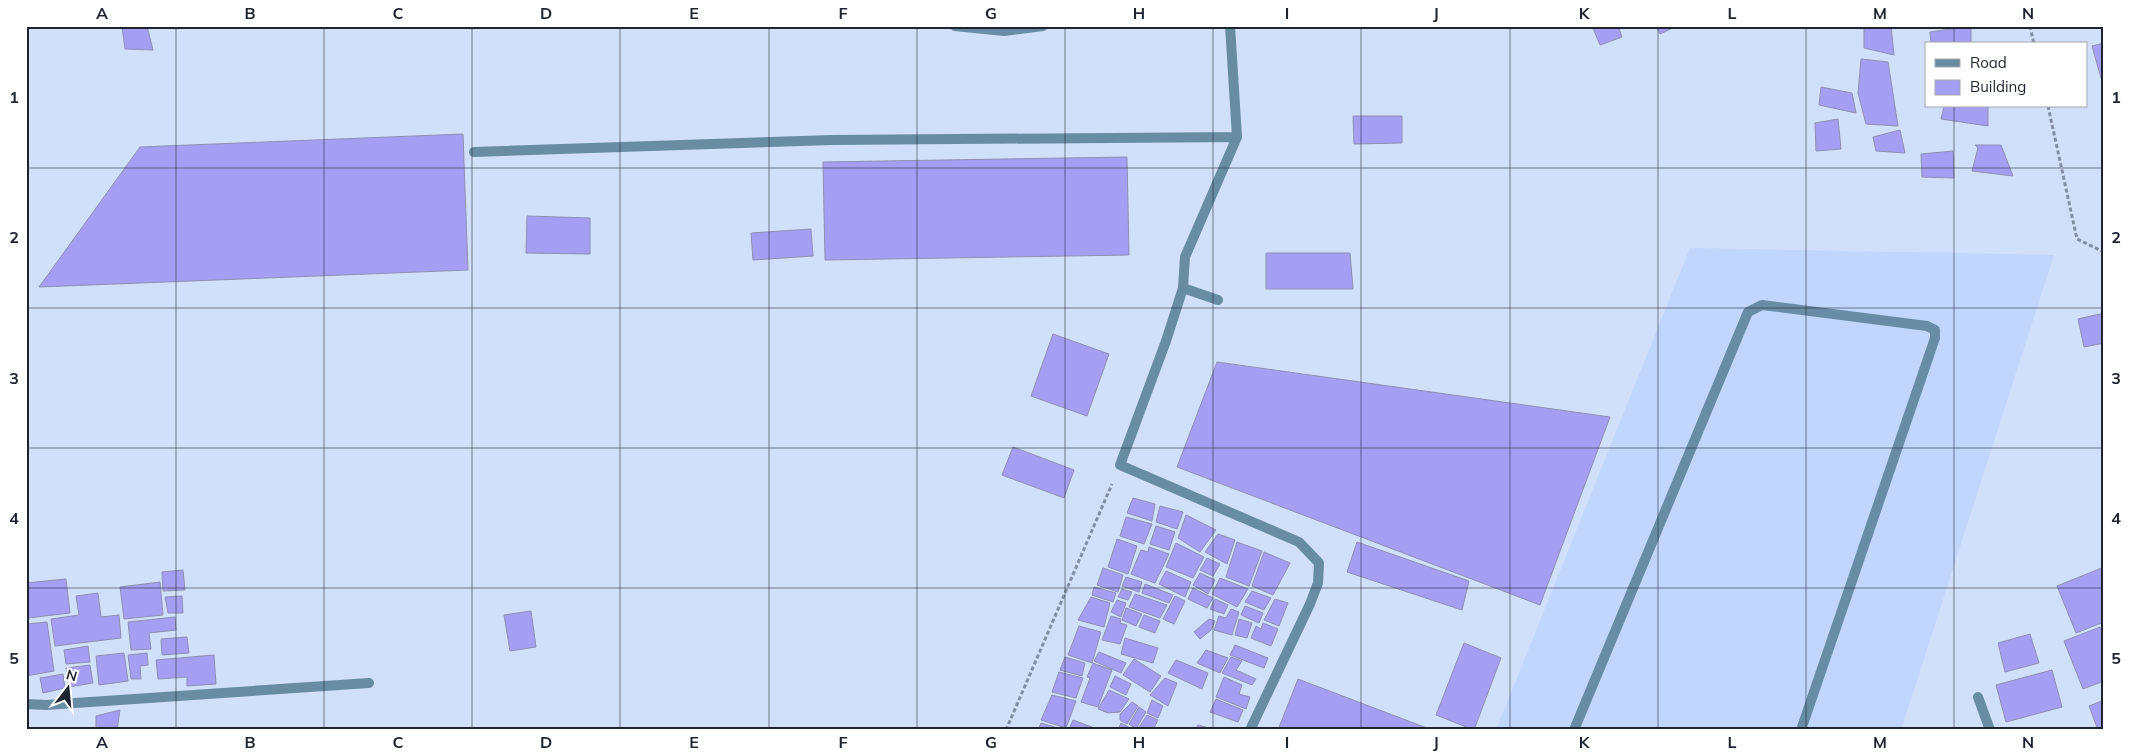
<svg xmlns="http://www.w3.org/2000/svg" width="2130" height="756" viewBox="0 0 2130 756" font-family="Mulish,sans-serif">
<style>
.built{fill:#c0d6fd}
.building{fill:#a49ff3;stroke:#908fb1}
.lines{fill:none;stroke-linecap:round;stroke-linejoin:round}
.path{stroke:#828ea2;stroke-width:3;stroke-dasharray:4 2.5;stroke-linecap:butt}
.service{stroke:#688ca4;stroke-width:10}
.minor{stroke:#688ca4;stroke-width:10}
.grid{fill:none;stroke:#1d2430;stroke-width:1;stroke-opacity:0.55}
.neatline{fill:none;stroke:#1d2430;stroke-width:2}
.grid-label{font-size:16px;text-anchor:middle;font-weight:bold;fill:#1d2430}
</style>
<rect width="100%" height="100%" fill="#d0dffa"/>
<!-- built -->
<path class="built" d="M 1690,248 L 2054,255 L 1901,730 L 1496,730 Z"/>
<!-- building -->
<path class="building" d="M 122,26 L 147,26 L 153,50 L 125,49 Z
M 1592,26 L 1618,26 L 1622,37 L 1600,45 Z
M 1656,26 L 1677,26 L 1660,34 Z
M 1864,26 L 1891,26 L 1894,55 L 1864,48 Z
M 1971,26 L 1971,44 L 1931,44 L 1930,32 Z
M 2104,43 L 2104,77 L 2101,78 L 2092,46 Z
M 1861,59 L 1888,62 L 1898,126 L 1866,124 L 1858,93 Z
M 1821,87 L 1852,93 L 1856,113 L 1819,105 Z
M 1944,106 L 1988,106 L 1988,126 L 1941,119 Z
M 1353,116 L 1402,116 L 1402,143 L 1354,144 Z
M 1838,119 L 1841,149 L 1816,151 L 1815,123 Z
M 1900,130 L 1905,153 L 1876,151 L 1873,137 Z
M 463,134 L 468,270 L 39,287 L 140,147 Z
M 1975,145 L 2001,145 L 2013,176 L 1972,171 L 1978,148 Z
M 1953,151 L 1954,178 L 1922,177 L 1921,154 Z
M 1127,157 L 1129,255 L 825,260 L 823,162 Z
M 527,216 L 590,218 L 590,254 L 526,253 Z
M 811,229 L 813,256 L 753,260 L 751,233 Z
M 1266,253 L 1350,253 L 1353,289 L 1266,289 Z
M 2104,313 L 2104,343 L 2084,347 L 2078,319 Z
M 1053,334 L 1109,354 L 1087,416 L 1031,396 Z
M 1217,362 L 1610,417 L 1540,605 L 1177,467 Z
M 1013,447 L 1074,470 L 1064,498 L 1002,475 Z
M 1133,498 L 1155,504 L 1152,521 L 1127,513 Z
M 1160,506 L 1183,512 L 1177,529 L 1156,522 Z
M 1186,515 L 1216,530 L 1200,552 L 1178,538 Z
M 1126,517 L 1152,524 L 1144,544 L 1120,536 Z
M 1156,526 L 1175,532 L 1169,550 L 1150,544 Z
M 1218,534 L 1235,540 L 1227,564 L 1205,552 Z
M 1117,539 L 1137,546 L 1128,574 L 1108,567 Z
M 1237,542 L 1262,551 L 1249,586 L 1226,577 Z
M 1357,542 L 1469,581 L 1462,610 L 1347,572 Z
M 1176,543 L 1204,557 L 1193,578 L 1166,567 Z
M 1149,547 L 1169,554 L 1155,583 L 1131,574 L 1141,550 L 1148,552 Z
M 1264,552 L 1290,563 L 1273,595 L 1252,586 Z
M 1207,558 L 1220,564 L 1213,576 L 1200,570 Z
M 2104,567 L 2104,622 L 2076,633 L 2057,586 Z
M 1103,568 L 1123,575 L 1118,592 L 1097,585 Z
M 183,570 L 185,590 L 163,591 L 162,572 Z
M 1166,571 L 1191,582 L 1185,597 L 1159,584 Z
M 1200,573 L 1215,580 L 1208,594 L 1193,585 Z
M 1126,577 L 1142,582 L 1139,592 L 1122,586 Z
M 1220,578 L 1248,589 L 1237,607 L 1212,594 Z
M 66,579 L 70,613 L 28,618 L 26,583 Z
M 160,582 L 163,615 L 124,619 L 120,587 Z
M 1145,584 L 1173,595 L 1169,603 L 1142,593 Z
M 1094,587 L 1116,593 L 1113,602 L 1092,595 Z
M 1193,588 L 1213,598 L 1207,608 L 1188,599 Z
M 1122,589 L 1132,592 L 1128,600 L 1118,597 Z
M 1252,591 L 1271,598 L 1264,610 L 1245,602 Z
M 98,593 L 101,617 L 119,615 L 121,638 L 55,646 L 51,619 L 79,615 L 76,596 Z
M 1135,594 L 1167,605 L 1160,618 L 1129,607 Z
M 182,596 L 183,613 L 168,613 L 165,597 Z
M 1175,596 L 1185,601 L 1174,624 L 1163,619 Z
M 1091,597 L 1110,603 L 1104,627 L 1078,620 Z
M 1215,599 L 1228,605 L 1224,614 L 1210,609 Z
M 1275,599 L 1288,603 L 1279,626 L 1264,620 Z
M 1117,600 L 1126,603 L 1121,617 L 1111,612 Z
M 1245,606 L 1263,613 L 1259,623 L 1241,615 Z
M 1126,608 L 1142,614 L 1136,626 L 1122,620 Z
M 1231,609 L 1239,612 L 1232,635 L 1214,630 L 1219,616 L 1226,618 Z
M 531,611 L 536,647 L 510,651 L 504,615 Z
M 1144,615 L 1160,621 L 1155,633 L 1139,627 Z
M 1111,616 L 1121,619 L 1120,623 L 1127,625 L 1120,644 L 1102,640 Z
M 175,617 L 176,630 L 149,633 L 151,649 L 131,650 L 128,622 Z
M 1209,619 L 1215,621 L 1211,630 L 1200,639 L 1194,632 Z
M 1239,619 L 1252,623 L 1247,638 L 1235,635 Z
M 47,622 L 54,671 L 26,676 L 26,624 Z
M 1263,623 L 1278,629 L 1271,646 L 1251,638 L 1256,626 L 1261,629 Z
M 1079,626 L 1101,632 L 1092,663 L 1068,655 Z
M 2100,627 L 2104,636 L 2104,681 L 2083,689 L 2064,641 Z
M 2030,634 L 2039,663 L 2005,672 L 1998,643 Z
M 187,637 L 189,653 L 162,655 L 161,639 Z
M 1125,638 L 1158,648 L 1153,663 L 1121,654 Z
M 1464,643 L 1501,658 L 1474,730 L 1436,715 Z
M 1235,645 L 1268,658 L 1264,668 L 1230,655 Z
M 88,646 L 90,662 L 66,664 L 64,650 Z
M 1206,650 L 1228,658 L 1220,673 L 1197,663 Z
M 1099,652 L 1126,663 L 1121,673 L 1094,661 Z
M 124,653 L 128,681 L 99,685 L 96,656 Z
M 147,653 L 148,665 L 140,666 L 141,679 L 131,679 L 128,655 Z
M 214,655 L 216,684 L 187,686 L 187,677 L 158,679 L 156,660 Z
M 1065,657 L 1085,663 L 1082,676 L 1060,670 Z
M 1231,657 L 1242,661 L 1236,670 L 1256,679 L 1252,685 L 1222,673 Z
M 1134,659 L 1161,676 L 1150,692 L 1123,675 Z
M 1176,660 L 1208,673 L 1202,689 L 1168,673 Z
M 1093,663 L 1112,670 L 1098,707 L 1081,702 L 1090,678 L 1087,677 Z
M 90,665 L 93,683 L 69,687 L 66,668 Z
M 2052,670 L 2062,707 L 2006,722 L 1996,685 Z
M 1059,672 L 1083,678 L 1076,698 L 1052,692 Z
M 63,674 L 65,688 L 43,693 L 40,678 Z
M 1115,676 L 1131,684 L 1126,695 L 1110,687 Z
M 1224,677 L 1242,685 L 1239,694 L 1250,697 L 1246,709 L 1216,697 Z
M 1165,678 L 1177,683 L 1168,706 L 1150,695 Z
M 1298,679 L 1432,730 L 1278,730 Z
M 1109,690 L 1129,699 L 1120,712 L 1108,713 L 1098,709 Z
M 1052,695 L 1076,701 L 1066,728 L 1041,720 Z
M 1216,699 L 1243,710 L 1238,722 L 1210,712 Z
M 1152,700 L 1163,706 L 1158,718 L 1147,713 Z
M 2104,700 L 2104,730 L 2098,730 L 2089,706 Z
M 1132,702 L 1138,706 L 1127,724 L 1120,720 L 1120,714 Z
M 1139,707 L 1146,712 L 1136,729 L 1129,724 Z
M 120,710 L 117,730 L 96,730 L 96,716 Z
M 1147,715 L 1158,720 L 1153,730 L 1138,729 Z
M 1073,720 L 1097,729 L 1072,730 L 1069,729 Z
M 1041,723 L 1065,730 L 1038,730 Z
M 1121,723 L 1134,730 L 1118,730 Z
M 1198,725 L 1216,730 L 1195,730 Z"/>
<g class="lines">
<!-- path -->
<path class="path" d="M 2030,26 L 2034,44
M 2048,106 L 2077,239 L 2104,252
M 1006,730 L 1112,484"/>
<!-- service -->
<path class="service" d="M 955,26 L 1004,31 L 1043,26
M 474,152 L 832,140 L 1237,137
M 1218,300 L 1183,288 L 1185,257 L 1237,137 L 1230,26
M 1574,730 L 1748,312 L 1762,305 L 1927,326 L 1935,330 L 1935,338 L 1801,730"/>
<!-- minor -->
<path class="minor" d="M 1183,288 L 1166,341 L 1120,465 L 1299,542 L 1319,563 L 1318,583 L 1310,604 L 1250,730
M 1978,697 L 1990,730
M 26,704 L 46,705 L 369,683"/>
</g>
<!-- grid -->
<path class="grid" d="M 176,26 L 176,730M 324,26 L 324,730M 472,26 L 472,730M 620,26 L 620,730M 769,26 L 769,730M 917,26 L 917,730M 1065,26 L 1065,730M 1213,26 L 1213,730M 1361,26 L 1361,730M 1510,26 L 1510,730M 1658,26 L 1658,730M 1806,26 L 1806,730M 1954,26 L 1954,44M 1954,106 L 1954,730M 26,168 L 2104,168M 26,308 L 2104,308M 26,448 L 2104,448M 26,588 L 2104,588"/>
<!-- border -->
<rect width="2130" height="756" fill="none" stroke="#ffffff" stroke-width="55"/>
<!-- legend -->
<rect x="1925" y="42" width="162" height="65" fill="#ffffff" stroke="#a5a7ac"/>
<rect x="1935" y="59" width="25" height="8" fill="#688ca4" stroke="#a5a7ac"/>
<text x="1970" y="68" font-size="15" fill="#1d2430">Road</text>
<rect x="1935" y="80" width="25" height="15" fill="#a49ff3" stroke="#a5a7ac"/>
<text x="1970" y="92" font-size="15" fill="#1d2430">Building</text>
<!-- north arrow -->
<g transform="translate(68 688) rotate(16)" stroke="#ffffff" stroke-width="4" paint-order="stroke">
<path d="M0-4L9 19L0 12L-9 19Z" fill="#1d2430"/>
<text y="-8" font-size="14" font-weight="bold" text-anchor="middle" fill="#1d2430">N</text>
</g>
<rect x="28" y="28" width="2074" height="700" class="neatline"/>
<g class="grid-label">
<text x="102" y="19">A</text>
<text x="250" y="19">B</text>
<text x="398" y="19">C</text>
<text x="546" y="19">D</text>
<text x="694" y="19">E</text>
<text x="843" y="19">F</text>
<text x="991" y="19">G</text>
<text x="1139" y="19">H</text>
<text x="1287" y="19">I</text>
<text x="1436" y="19">J</text>
<text x="1584" y="19">K</text>
<text x="1732" y="19">L</text>
<text x="1880" y="19">M</text>
<text x="2028" y="19">N</text>
<text x="14" y="103">1</text>
<text x="2116" y="103">1</text>
<text x="14" y="243">2</text>
<text x="2116" y="243">2</text>
<text x="14" y="384">3</text>
<text x="2116" y="384">3</text>
<text x="14" y="524">4</text>
<text x="2116" y="524">4</text>
<text x="14" y="664">5</text>
<text x="2116" y="664">5</text>
<text x="102" y="748">A</text>
<text x="250" y="748">B</text>
<text x="398" y="748">C</text>
<text x="546" y="748">D</text>
<text x="694" y="748">E</text>
<text x="843" y="748">F</text>
<text x="991" y="748">G</text>
<text x="1139" y="748">H</text>
<text x="1287" y="748">I</text>
<text x="1436" y="748">J</text>
<text x="1584" y="748">K</text>
<text x="1732" y="748">L</text>
<text x="1880" y="748">M</text>
<text x="2028" y="748">N</text>
</g>
</svg>
